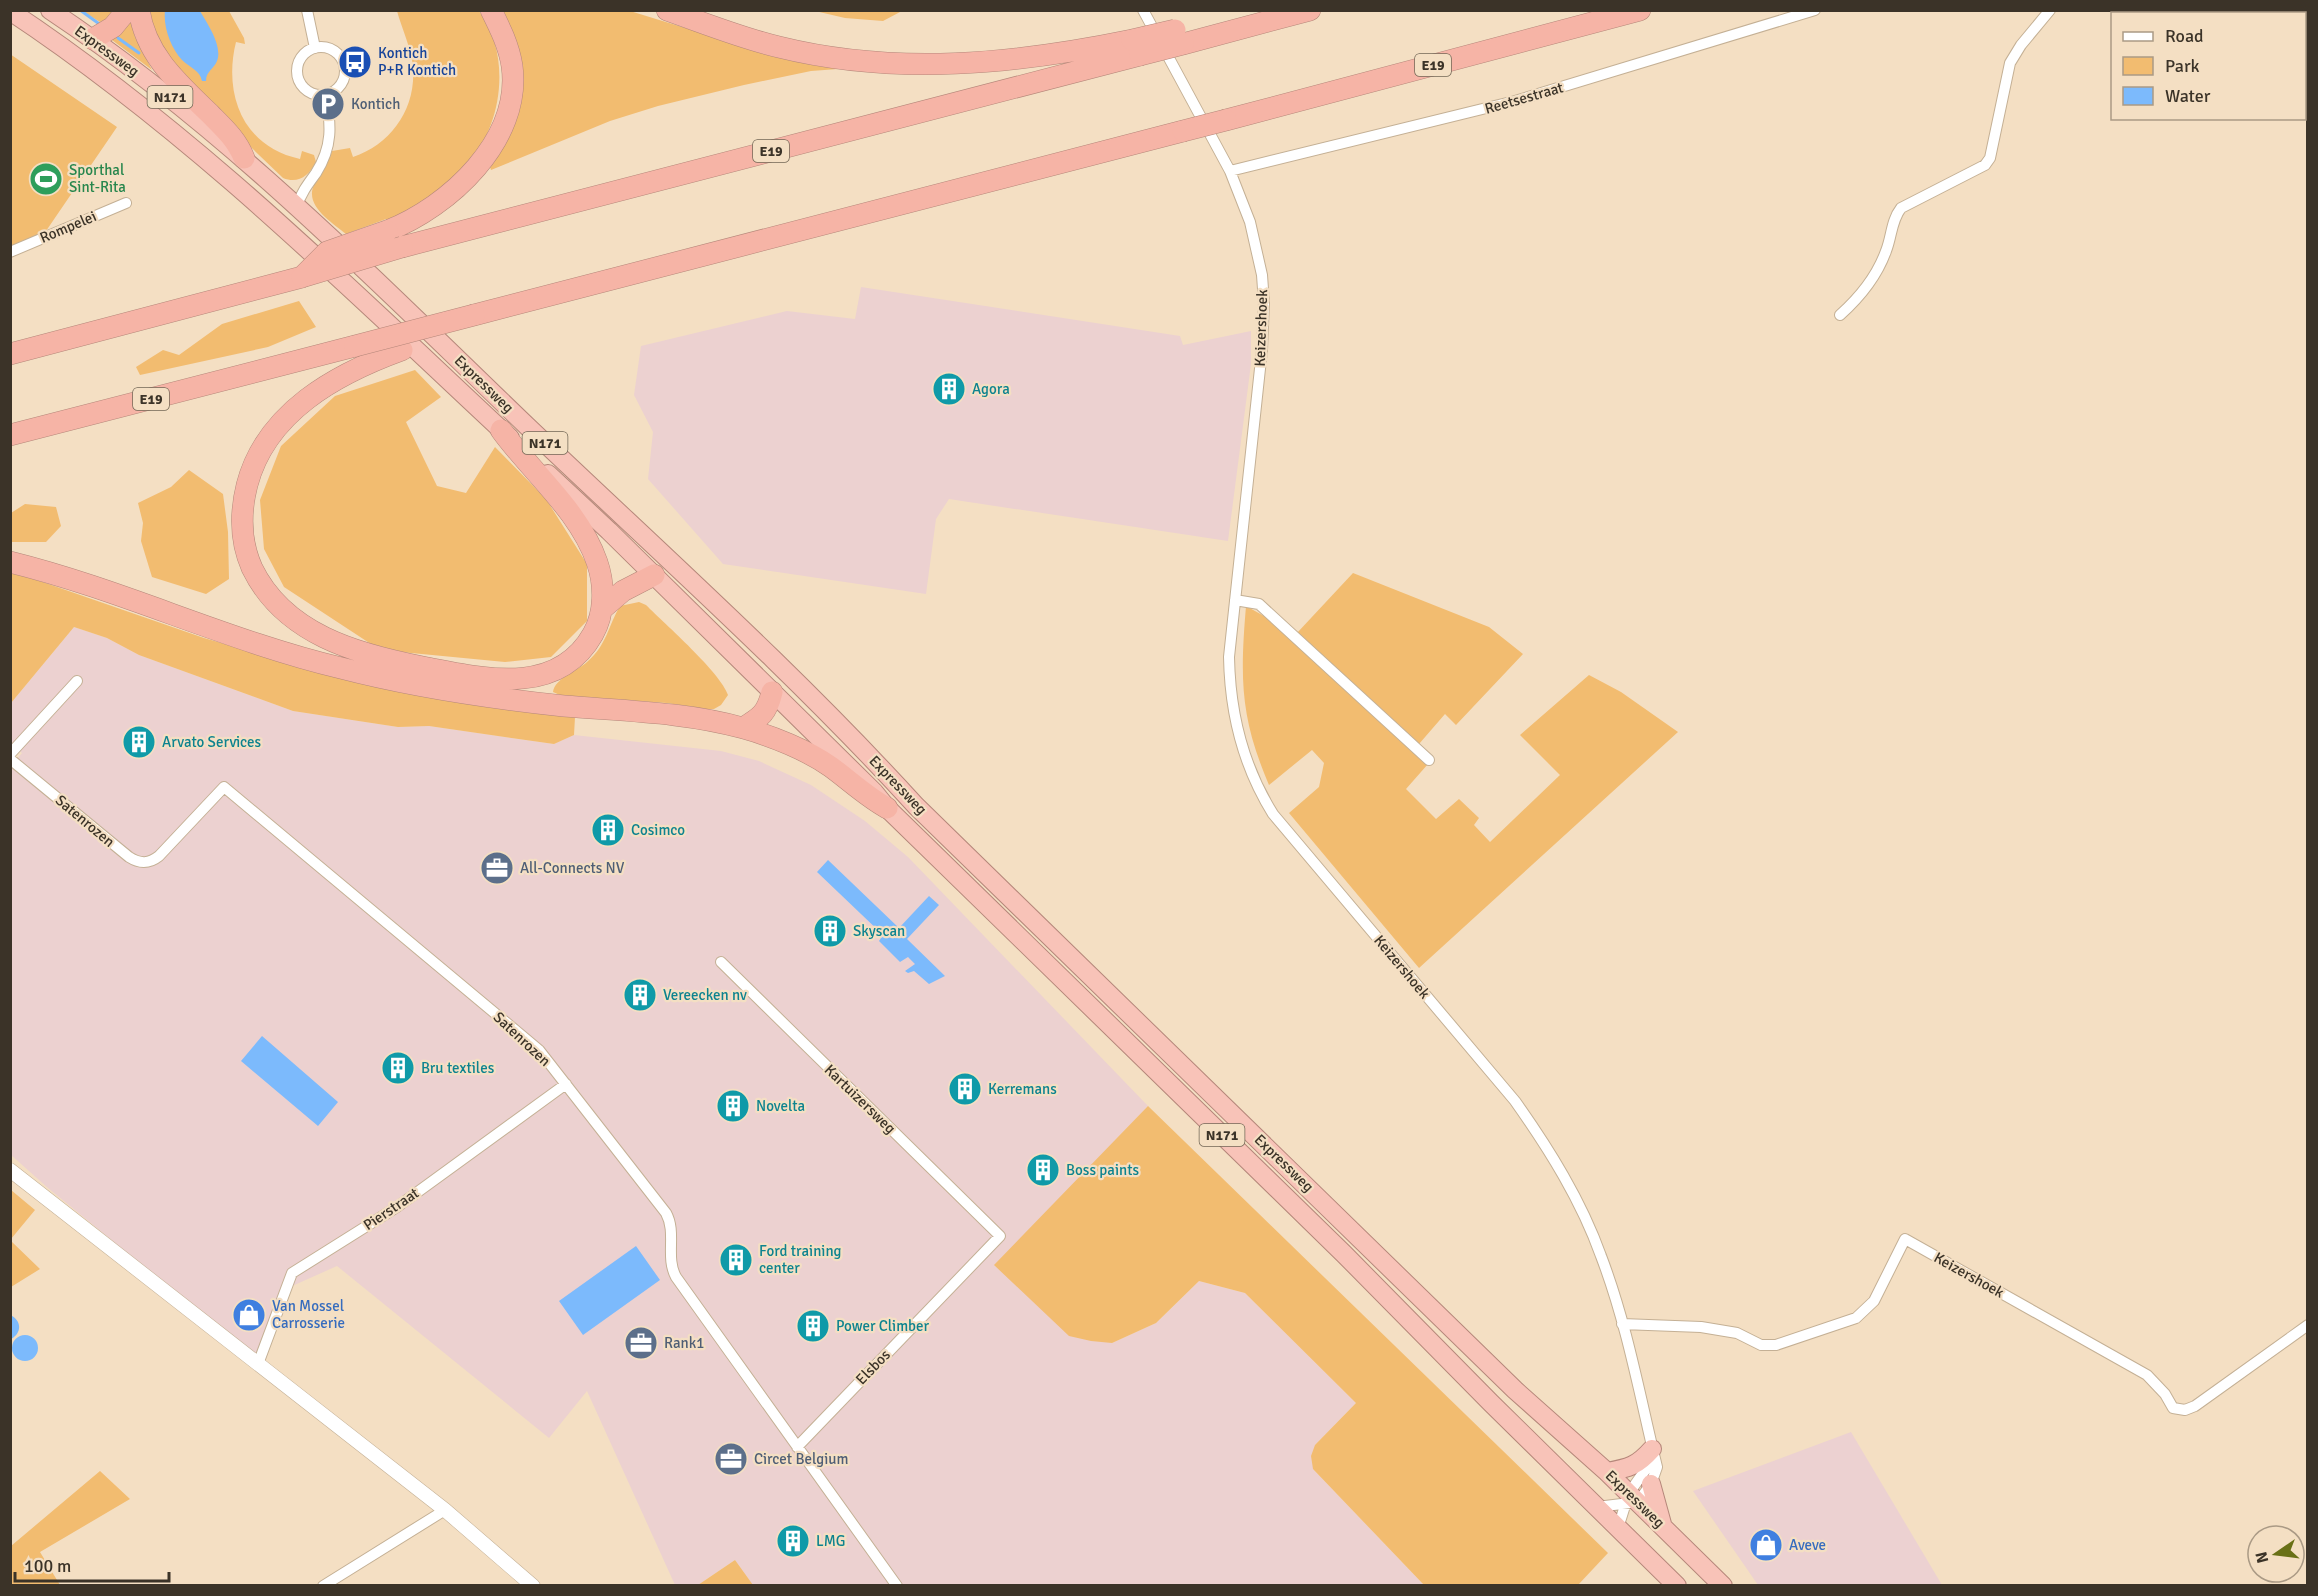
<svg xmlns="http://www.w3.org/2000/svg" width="2318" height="1596" viewBox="0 0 2318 1596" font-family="Signika,sans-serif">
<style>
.commercial{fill:#ecd1d1}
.industrial{fill:#ecd1d0}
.green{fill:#f2bc70}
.water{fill:#7cbafc}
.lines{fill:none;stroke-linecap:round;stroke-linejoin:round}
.stream{stroke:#7cbafc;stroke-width:3}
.minor-casing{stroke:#c4b095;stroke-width:12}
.tertiary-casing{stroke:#c4b095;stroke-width:15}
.trunk-casing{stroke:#b5877a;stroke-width:20}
.motorway-casing{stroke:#b5877a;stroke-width:22}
.minor{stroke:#fff;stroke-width:10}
.tertiary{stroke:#fff;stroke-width:14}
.trunk{stroke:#f8c3b8;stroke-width:18}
.motorway{stroke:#f6b4a6;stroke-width:21}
.motorway-bridge-casing{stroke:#b5877a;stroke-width:22;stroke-linecap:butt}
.motorway-bridge{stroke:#f6b4a6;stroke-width:21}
.labels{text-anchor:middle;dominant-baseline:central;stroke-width:4.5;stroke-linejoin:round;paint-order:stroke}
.shield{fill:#f4dfc3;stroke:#726756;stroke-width:1.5}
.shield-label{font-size:14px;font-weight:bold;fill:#3b3328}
.street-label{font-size:15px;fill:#3b3328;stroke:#f4dfc3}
.transit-label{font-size:15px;fill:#164399;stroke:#f4dfc3;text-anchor:start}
.service-label{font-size:15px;fill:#4e5e75;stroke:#f4dfc3;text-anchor:start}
.leisure-label{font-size:15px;fill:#27864d;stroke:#f4dfc3;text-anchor:start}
.culture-label{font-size:15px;fill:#0d838f;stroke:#f4dfc3;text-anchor:start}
.shop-label{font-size:15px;fill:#366cbe;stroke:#f4dfc3;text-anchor:start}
</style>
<rect width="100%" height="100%" fill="#f4dfc3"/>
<!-- commercial -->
<path class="commercial" d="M 1851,1432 L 1942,1585 L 1758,1585 L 1693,1491 Z"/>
<!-- industrial -->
<path class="industrial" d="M 861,287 L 1180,336 L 1183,345 L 1251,331 L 1251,364 L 1228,541 L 949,499 L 936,519 L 926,594 L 723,564 L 648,479 L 653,432 L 634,395 L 641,346 L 787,311 L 855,319 Z
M 74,627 L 107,638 L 139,655 L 293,711 L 398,727 L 429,726 L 554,744 L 574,735 L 721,751 L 759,761 L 811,785 L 865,821 L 908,857 L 1148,1106 L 995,1266 L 1112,1343 L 1156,1323 L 1199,1281 L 1245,1293 L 1356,1403 L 1315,1445 L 1313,1469 L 1424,1585 L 753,1586 L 735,1560 L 698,1585 L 675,1585 L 587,1391 L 549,1438 L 337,1266 L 290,1287 L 264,1365 L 48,1188 L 11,1155 L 10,768 L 22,753 L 11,743 L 11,703 Z"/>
<!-- green -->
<path class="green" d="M 82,11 L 115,11 L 109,18 L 100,22 Z
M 143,11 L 229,11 L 244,38 L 245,44 L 236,42 C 223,94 243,147 300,159 L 302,151 L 314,155 L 316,162 C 309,176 298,184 283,178 L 185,84 Z
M 397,11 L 479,11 C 512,55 503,126 466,166 C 444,190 416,206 387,222 L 386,219 L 346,234 C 333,223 304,206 314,185 C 320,173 328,164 332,151 L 350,148 L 353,157 C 391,144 416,109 413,68 C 412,50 402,29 397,11 Z
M 502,11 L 630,11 L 744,46 L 838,66 L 838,69 L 811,71 L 744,85 L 658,106 L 610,121 L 491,170 L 490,167 L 514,123 L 518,51 L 512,31 Z
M 815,11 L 902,11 L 883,21 L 845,18 Z
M 131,22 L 135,37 L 152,70 L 112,40 Z
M 10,54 L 117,127 L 46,231 L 11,247 Z
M 299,301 L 316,327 L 268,347 L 140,375 L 136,367 L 163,350 L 179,355 L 222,324 Z
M 415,370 L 441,397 L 406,422 L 437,486 L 466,493 L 495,447 L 546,499 L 587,564 L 587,621 L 551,657 L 505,662 L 380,650 L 284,587 L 264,549 L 260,500 L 281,446 L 335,396 Z
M 189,470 L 223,494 L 228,532 L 229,579 L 206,594 L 152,577 L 141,541 L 143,523 L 138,503 L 171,487 Z
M 25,504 L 56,507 L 61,526 L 46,542 L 11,542 L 11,513 Z
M 11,571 L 204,638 L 280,660 L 575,717 L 574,735 L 554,744 L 429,726 L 398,727 L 293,711 L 139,655 L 107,638 L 74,627 L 11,703 Z
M 1353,573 L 1489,627 L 1523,654 L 1456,725 L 1445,714 L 1419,744 L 1297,633 Z
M 639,602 L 646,605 C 665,624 721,673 728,695 L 721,705 L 714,709 L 706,709 L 667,703 L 562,696 L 553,692 C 555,678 577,671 587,662 C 607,645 608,626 620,606 Z
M 1246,606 L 1273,621 L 1428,764 L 1406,789 L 1436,819 L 1459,799 L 1479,818 L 1474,825 L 1490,842 L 1560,775 L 1520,735 L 1589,675 L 1621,692 L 1678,732 L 1419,968 L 1289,813 L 1319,787 L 1324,763 L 1312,750 L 1269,785 C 1240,717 1240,679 1246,606 Z
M 1148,1106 L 1608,1553 L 1578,1585 L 1424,1585 L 1313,1469 L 1311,1456 L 1315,1445 L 1356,1403 L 1245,1293 L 1199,1281 L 1156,1323 L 1112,1343 L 1091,1341 L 1069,1336 L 994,1265 Z
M 11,1190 L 35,1210 L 11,1239 Z
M 11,1241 L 40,1269 L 11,1287 Z
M 100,1471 L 130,1499 L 40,1552 L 60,1585 L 11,1585 L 11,1546 Z
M 735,1560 L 753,1585 L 698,1585 Z"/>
<!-- water -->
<path class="water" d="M 165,10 L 200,11 C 207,23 223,46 217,61 C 214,69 206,71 206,81 L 202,81 C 200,70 190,68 182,60 C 171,48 163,27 165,10 Z
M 828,860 L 899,928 L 929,896 L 939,905 L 907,939 L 945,976 L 929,984 L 914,971 L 908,973 L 905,971 L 915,964 L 908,957 L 900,962 L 879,941 L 883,935 L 817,872 Z
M 262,1036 L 338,1102 L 318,1126 L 241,1061 Z
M 636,1246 L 660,1280 L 583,1335 L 559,1301 Z
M 10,1315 C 22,1320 22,1333 11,1339 Z
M12 1348a13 13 0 1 1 26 0a13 13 0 1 1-26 0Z"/>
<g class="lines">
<!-- stream -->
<path class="stream" d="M 80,10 L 98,23
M 118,38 L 139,53"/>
<!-- minor casing -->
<g class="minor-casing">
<path id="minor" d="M 307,10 L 315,48
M 1143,10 L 1230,171 L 1250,222 L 1262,275 L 1264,303 L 1262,350 L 1229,657 C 1230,714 1243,766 1273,814 L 1515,1101 C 1549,1149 1581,1200 1601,1256 C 1627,1324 1640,1397 1657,1467 L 1651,1484 L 1638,1502 L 1597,1507
M 2185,10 L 2190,14
M297 71a24 24 0 1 1 48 0a24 24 0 1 1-48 0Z
M 2304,111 L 2308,114
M 1230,171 L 1515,101 L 1815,10
M 297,206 C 301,193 308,184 316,173 C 333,146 331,125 326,95
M 10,252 L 126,203
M 1840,315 C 1859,298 1877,276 1886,251 C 1892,236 1891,221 1901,208 L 1985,165 L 1990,158 L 2010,63 L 2021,45 L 2050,10
M 1235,600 L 1259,604 L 1429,760
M 10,754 L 77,681
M 10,759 L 129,857 C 140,864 149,864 159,856 L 224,787 L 539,1050 L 666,1213 C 677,1233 665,1257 676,1277 L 897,1586
M 721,962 L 1000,1236 L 797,1447
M 1622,1324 L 1701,1327 L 1737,1333 L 1761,1345 L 1776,1345 L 1856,1318 L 1874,1301 L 1905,1239 L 2147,1375 L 2165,1394 L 2173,1408 L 2185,1410 L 2195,1406 L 2308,1325
M 258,1364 L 292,1273 L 397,1207 L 566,1084
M 1618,1528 L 1629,1493 L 1646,1469 L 1650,1455
M 323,1586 L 445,1510"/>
</g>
<!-- tertiary casing -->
<g class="tertiary-casing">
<path id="tertiary" d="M 10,1170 L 445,1510 L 533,1586"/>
</g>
<!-- trunk casing -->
<g class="trunk-casing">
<path id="trunk" d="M 50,10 C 227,128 375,280 527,426 C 658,551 794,672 916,806 L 1515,1390 L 1607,1472 L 1723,1586
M 10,11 C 194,133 350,289 510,438
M 548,474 L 609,531 L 874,792 L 887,808 L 1344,1254 L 1491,1403 L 1677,1586
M 1607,1472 C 1629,1468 1637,1466 1652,1449
M 1651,1484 L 1662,1524"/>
</g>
<!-- motorway casing -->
<g class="motorway-casing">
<path id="motorway" d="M 139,10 C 146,56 179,84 211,115 C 225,129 237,140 244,158
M 667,10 C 704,23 741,38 779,47 C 896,76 1015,64 1132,40
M 93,39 L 113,27 L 127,10
M 1183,44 L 1310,10
M 1226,120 L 1640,10
M 387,231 C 449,207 522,140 512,66 C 509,46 500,28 491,10
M 402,247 L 1140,55
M 474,315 L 1183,131
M 402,350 C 336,374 266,412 247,485 C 240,513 240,541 252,568 C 284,634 356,654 423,667 C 482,678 557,698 593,634 C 605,613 605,585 597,562 C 579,510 532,473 501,430
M 10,354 L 302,277
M 10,435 L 355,346
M 10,562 C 123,590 228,641 341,668 C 414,687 489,698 564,706 C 623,711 686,712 743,728 C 772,736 807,750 831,767 C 850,781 867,797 887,808
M 602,609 L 623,591 L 654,575
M 743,728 C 761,717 767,713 772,692"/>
</g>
<!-- minor -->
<use href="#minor" class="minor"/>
<!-- tertiary -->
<use href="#tertiary" class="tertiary"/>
<!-- trunk -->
<use href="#trunk" class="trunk"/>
<!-- motorway -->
<use href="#motorway" class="motorway"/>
<!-- motorway-bridge casing -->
<g class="motorway-bridge-casing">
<path id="motorway-bridge" d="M 1132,40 L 1175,30
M 1140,55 L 1183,44
M 1183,131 L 1226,120
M 304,275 L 327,252 L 387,231
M 302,277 L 402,247
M 355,346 L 474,315"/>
</g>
<!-- motorway-bridge -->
<use href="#motorway-bridge" class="motorway-bridge"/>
</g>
<!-- icons -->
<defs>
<g id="bus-disc" transform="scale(1.725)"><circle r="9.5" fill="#1a4fb4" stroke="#f4dfc3"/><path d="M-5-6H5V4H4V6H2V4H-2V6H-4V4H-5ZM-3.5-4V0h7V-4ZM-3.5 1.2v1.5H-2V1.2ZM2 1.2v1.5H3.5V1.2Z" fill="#fff"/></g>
<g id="parking-disc" transform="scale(1.725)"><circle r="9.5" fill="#5c6f8a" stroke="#f4dfc3"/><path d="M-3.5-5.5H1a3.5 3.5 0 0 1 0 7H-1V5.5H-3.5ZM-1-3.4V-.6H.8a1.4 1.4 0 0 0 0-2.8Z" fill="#fff"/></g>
<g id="stadium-disc" transform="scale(1.725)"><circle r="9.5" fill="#2e9e5b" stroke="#f4dfc3"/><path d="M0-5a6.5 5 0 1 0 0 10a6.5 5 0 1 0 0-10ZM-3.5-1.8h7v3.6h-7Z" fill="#fff"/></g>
<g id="building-disc" transform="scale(1.725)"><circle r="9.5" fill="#0f9aa8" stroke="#f4dfc3"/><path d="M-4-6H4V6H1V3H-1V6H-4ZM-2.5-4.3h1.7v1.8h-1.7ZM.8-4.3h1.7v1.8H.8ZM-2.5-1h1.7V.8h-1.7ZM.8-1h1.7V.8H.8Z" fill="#fff"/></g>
<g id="office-disc" transform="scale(1.725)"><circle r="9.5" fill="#5c6f8a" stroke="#f4dfc3"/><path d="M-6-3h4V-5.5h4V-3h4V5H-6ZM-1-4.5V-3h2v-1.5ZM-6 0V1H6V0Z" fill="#fff"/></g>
<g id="shop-disc" transform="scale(1.725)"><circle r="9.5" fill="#3f7fe0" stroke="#f4dfc3"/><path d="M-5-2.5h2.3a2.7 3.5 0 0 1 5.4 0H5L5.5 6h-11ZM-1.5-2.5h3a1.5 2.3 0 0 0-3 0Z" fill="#fff"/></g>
</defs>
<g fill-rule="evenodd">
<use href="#bus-disc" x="355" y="62"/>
<use href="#parking-disc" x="328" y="104"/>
<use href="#stadium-disc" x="46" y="179"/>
<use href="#building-disc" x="949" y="389"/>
<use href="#building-disc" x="139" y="742"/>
<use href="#building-disc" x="608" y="830"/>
<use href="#office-disc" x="497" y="868"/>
<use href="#building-disc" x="830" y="931"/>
<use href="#building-disc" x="640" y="995"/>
<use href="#building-disc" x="398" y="1068"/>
<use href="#building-disc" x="965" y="1089"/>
<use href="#building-disc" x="733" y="1106"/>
<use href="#building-disc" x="1043" y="1170"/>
<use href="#building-disc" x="736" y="1260"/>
<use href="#shop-disc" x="249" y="1315"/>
<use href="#building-disc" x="813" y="1326"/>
<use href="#office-disc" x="641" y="1343"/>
<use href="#office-disc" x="731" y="1459"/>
<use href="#building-disc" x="793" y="1541"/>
<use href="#shop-disc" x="1766" y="1545"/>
</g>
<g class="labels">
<!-- shield labels -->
<g class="shield">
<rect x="1415" y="54" width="36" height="22" rx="4.5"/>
<rect x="147.5" y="86" width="45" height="22" rx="4.5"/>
<rect x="753" y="140" width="36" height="22" rx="4.5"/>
<rect x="133" y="388" width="36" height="22" rx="4.5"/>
<rect x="522.5" y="432" width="45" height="22" rx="4.5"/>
<rect x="1199.5" y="1124" width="45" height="22" rx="4.5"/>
</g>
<g class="shield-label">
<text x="1433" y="65">E19</text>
<text x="170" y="97">N171</text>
<text x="771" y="151">E19</text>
<text x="151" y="399">E19</text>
<text x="545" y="443">N171</text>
<text x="1222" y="1135">N171</text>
</g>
<!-- street labels -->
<g class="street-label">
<text transform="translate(107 51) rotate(36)">Expressweg</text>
<text transform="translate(1524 98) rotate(-16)">Reetsestraat</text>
<text transform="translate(68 227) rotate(-23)">Rompelei</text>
<text transform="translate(1261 328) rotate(-88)">Keizershoek</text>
<text transform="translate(484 384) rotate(44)">Expressweg</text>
<text transform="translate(898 785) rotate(46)">Expressweg</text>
<text transform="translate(85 821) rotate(40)">Satenrozen</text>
<text transform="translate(1402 967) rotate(50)">Keizershoek</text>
<text transform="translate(522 1039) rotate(43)">Satenrozen</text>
<text transform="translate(860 1099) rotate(44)">Kartuizersweg</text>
<text transform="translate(1284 1163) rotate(44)">Expressweg</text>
<text transform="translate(391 1209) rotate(-34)">Pierstraat</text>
<text transform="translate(1969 1275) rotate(29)">Keizershoek</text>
<text transform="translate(873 1367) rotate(-46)">Elsbos</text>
<text transform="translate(1635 1499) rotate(44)">Expressweg</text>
</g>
<!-- transit labels -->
<g class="transit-label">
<text x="378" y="53">Kontich<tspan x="378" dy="17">P+R Kontich</tspan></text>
</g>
<!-- service labels -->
<g class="service-label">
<text x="351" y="104">Kontich</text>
<text x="520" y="868">All-Connects NV</text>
<text x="664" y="1343">Rank1</text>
<text x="754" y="1459">Circet Belgium</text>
</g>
<!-- leisure labels -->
<g class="leisure-label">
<text x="69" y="170">Sporthal<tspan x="69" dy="17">Sint-Rita</tspan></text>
</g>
<!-- culture labels -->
<g class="culture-label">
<text x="972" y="389">Agora</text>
<text x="162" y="742">Arvato Services</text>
<text x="631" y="830">Cosimco</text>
<text x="853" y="931">Skyscan</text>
<text x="663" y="995">Vereecken nv</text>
<text x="421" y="1068">Bru textiles</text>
<text x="988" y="1089">Kerremans</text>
<text x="756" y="1106">Novelta</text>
<text x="1066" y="1170">Boss paints</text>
<text x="759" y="1251">Ford training<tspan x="759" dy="17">center</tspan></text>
<text x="836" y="1326">Power Climber</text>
<text x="816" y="1541">LMG</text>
</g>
<!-- shop labels -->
<g class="shop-label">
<text x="272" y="1306">Van Mossel<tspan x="272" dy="17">Carrosserie</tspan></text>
<text x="1789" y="1545">Aveve</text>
</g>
</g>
<!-- border -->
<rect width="2318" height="1596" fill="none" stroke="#3b3328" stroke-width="24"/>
<!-- legend -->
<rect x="2111" y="12" width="195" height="108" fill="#f4dfc3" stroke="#aa9a85" stroke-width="1.5"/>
<rect x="2123" y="32" width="30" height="9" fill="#ffffff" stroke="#aa9a85" stroke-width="1.5"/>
<text x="2165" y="42" font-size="18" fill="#3b3328">Road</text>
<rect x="2123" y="57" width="30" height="18" fill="#f2bc70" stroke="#aa9a85" stroke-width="1.5"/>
<text x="2165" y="72" font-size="18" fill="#3b3328">Park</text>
<rect x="2123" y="87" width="30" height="18" fill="#7cbafc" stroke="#aa9a85" stroke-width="1.5"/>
<text x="2165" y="102" font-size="18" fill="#3b3328">Water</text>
<!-- north arrow -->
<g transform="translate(2276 1554) rotate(256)"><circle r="28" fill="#f4dfc3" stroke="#aa9a85" stroke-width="1.5"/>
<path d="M0-4.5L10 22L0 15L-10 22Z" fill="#697016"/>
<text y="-9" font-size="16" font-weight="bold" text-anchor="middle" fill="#3b3328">N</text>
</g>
<!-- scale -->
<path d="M15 1572v9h154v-9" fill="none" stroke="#3b3328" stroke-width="3"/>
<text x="24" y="1572" font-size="18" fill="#3b3328" stroke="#f4dfc3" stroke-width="4.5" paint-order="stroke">100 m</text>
</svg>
